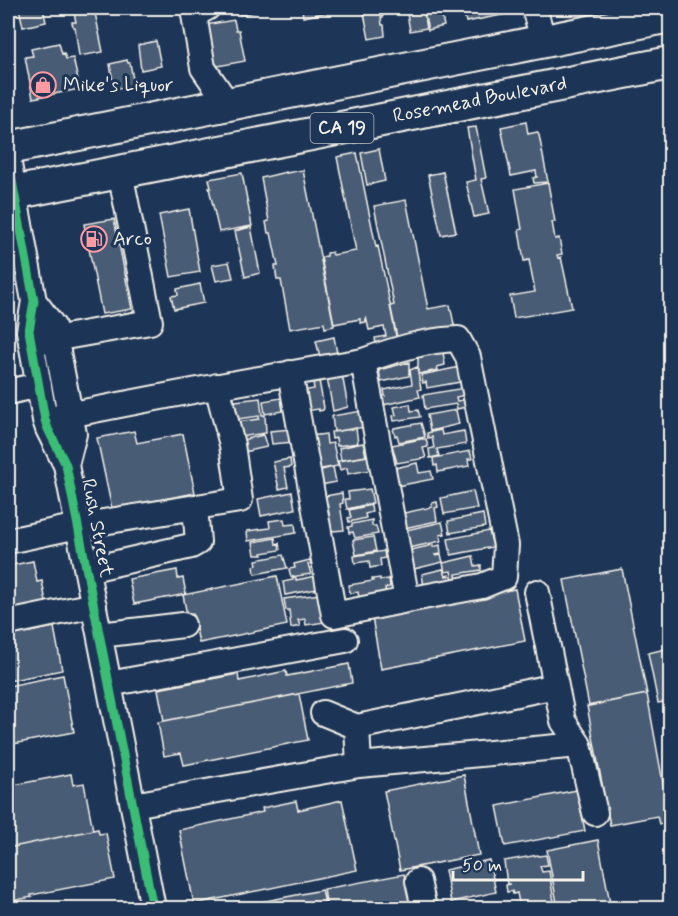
<svg xmlns="http://www.w3.org/2000/svg" width="678" height="916" viewBox="0 0 678 916" font-family="Mynerve,sans-serif">
<style>
.building{fill:#485b74;stroke:#f4f1e8;stroke-width:1.5}
.lines{fill:none;stroke-linecap:round;stroke-linejoin:round}
.minor-casing{stroke:#f4f1e8;stroke-width:28}
.major-casing{stroke:#f4f1e8;stroke-width:36}
.minor{stroke:#1d3557;stroke-width:24}
.major{stroke:#1d3557;stroke-width:32}
.cycleway-casing{stroke:#1d3557;stroke-width:13}
.cycleway{stroke:#3abd76;stroke-width:9}
.labels{text-anchor:middle;dominant-baseline:central;stroke-width:6;stroke-linejoin:round;paint-order:stroke}
.shield{fill:#1d3557;stroke:#b4b9bc;stroke-width:1.5}
.shield-label{font-size:18px;font-weight:bold;fill:#f4f1e8}
.poi-label{font-size:20px;fill:#f4f1e8;stroke:#1d3557;text-anchor:start}
.street-label{font-size:20px;fill:#f4f1e8;stroke:#1d3557}
</style>
<rect width="100%" height="100%" fill="#1d3557"/>
<filter id="ink" filterUnits="userSpaceOnUse"><feTurbulence type="fractalNoise" baseFrequency=".0167" numOctaves="2"/><feDisplacementMap in="SourceGraphic" scale="12" xChannelSelector="R" yChannelSelector="G"/><feConvolveMatrix kernelMatrix="1 2 1 2 8 2 1 2 1" color-interpolation-filters="sRGB"/></filter>
<g filter="url(#ink)">
<!-- building -->
<path class="building" d="M 19,8 L 43,8 L 46,22 L 23,27 Z
M 73,8 L 94,8 L 103,52 L 79,56 L 75,27 L 73,27 L 72,22 L 76,22 Z
M 238,8 L 254,8 L 255,12 L 240,15 Z
M 302,8 L 350,8 L 303,17 Z
M 363,8 L 379,8 L 380,14 L 382,14 L 383,17 L 381,17 L 382,25 L 384,25 L 385,36 L 369,39 Z
M 406,8 L 423,8 L 427,28 L 410,31 Z
M 423,8 L 440,8 L 444,26 L 428,30 Z
M 463,8 L 521,8 L 522,11 L 466,22 Z
M 234,20 L 236,30 L 239,30 L 245,61 L 213,67 L 205,25 Z
M 156,41 L 161,66 L 141,70 L 138,45 Z
M 59,43 L 62,54 L 64,53 L 66,59 L 73,58 L 80,89 L 33,98 L 25,57 L 33,56 L 31,49 Z
M 127,60 L 128,63 L 130,63 L 134,85 L 114,89 L 110,64 Z
M 526,122 L 528,134 L 537,132 L 539,135 L 548,182 L 534,183 L 533,178 L 537,177 L 536,171 L 511,176 L 501,127 Z
M 476,127 L 486,178 L 481,179 L 489,214 L 474,217 L 466,182 L 476,180 L 467,128 Z
M 379,149 L 385,181 L 367,185 L 361,153 Z
M 357,153 L 376,247 L 378,246 L 398,342 L 376,344 L 375,338 L 386,336 L 384,327 L 369,330 L 366,317 L 366,322 L 360,323 L 360,319 L 334,324 L 321,257 L 327,256 L 327,253 L 332,252 L 333,255 L 356,251 L 337,157 Z
M 303,170 L 334,326 L 325,328 L 324,323 L 290,329 L 281,280 L 277,280 L 275,266 L 278,266 L 271,233 L 268,233 L 266,222 L 269,221 L 261,178 L 286,172 L 286,173 Z
M 443,172 L 456,232 L 441,235 L 428,175 Z
M 242,173 L 252,226 L 219,232 L 209,188 L 211,188 L 209,179 Z
M 548,183 L 555,222 L 552,222 L 555,239 L 559,238 L 562,254 L 557,255 L 558,258 L 561,257 L 572,308 L 514,318 L 510,296 L 535,292 L 529,260 L 524,261 L 519,230 L 522,229 L 515,189 Z
M 406,200 L 428,309 L 450,305 L 455,329 L 397,341 L 390,306 L 394,305 L 374,206 Z
M 189,209 L 200,272 L 171,277 L 159,215 Z
M 114,219 L 132,309 L 102,314 L 84,224 Z
M 251,227 L 260,273 L 245,277 L 235,231 Z
M 229,262 L 233,278 L 216,281 L 212,265 Z
M 200,284 L 204,303 L 174,309 L 171,296 L 178,295 L 177,289 Z
M 334,337 L 337,353 L 320,357 L 316,341 Z
M 436,350 L 443,352 L 445,365 L 437,367 L 438,370 L 418,374 L 418,354 L 423,353 L 424,356 L 436,353 Z
M 409,362 L 409,376 L 381,382 L 379,370 Z
M 417,367 L 421,389 L 418,390 L 420,397 L 383,405 L 382,396 L 385,396 L 384,390 L 412,384 L 410,370 Z
M 460,367 L 460,382 L 427,388 L 426,382 L 423,383 L 421,375 Z
M 326,372 L 342,374 L 348,407 L 333,411 Z
M 318,375 L 324,408 L 323,410 L 319,411 L 319,409 L 304,411 L 302,391 L 314,389 L 312,376 Z
M 464,388 L 465,395 L 456,397 L 457,401 L 469,399 L 470,406 L 457,409 L 456,404 L 425,409 L 423,395 Z
M 260,398 L 262,415 L 265,415 L 266,433 L 239,437 L 237,422 L 259,419 L 259,416 L 238,419 L 235,401 Z
M 281,398 L 283,411 L 265,414 L 263,401 Z
M 410,404 L 411,411 L 418,410 L 420,417 L 394,421 L 393,416 L 396,415 L 394,407 Z
M 456,410 L 459,424 L 430,431 L 427,415 Z
M 362,411 L 365,427 L 334,432 L 332,416 Z
M 421,423 L 425,437 L 399,442 L 397,435 L 395,436 L 394,432 L 393,432 L 394,428 Z
M 356,428 L 358,443 L 337,446 L 336,438 L 332,439 L 331,432 Z
M 291,429 L 293,442 L 272,444 L 270,431 Z
M 441,430 L 442,435 L 464,431 L 466,444 L 437,449 L 439,456 L 430,458 L 429,449 L 434,448 L 432,437 L 428,438 L 427,433 Z
M 134,431 L 137,443 L 183,434 L 195,493 L 112,509 L 97,438 Z
M 326,434 L 327,444 L 333,443 L 338,466 L 316,470 L 310,436 Z
M 263,435 L 267,447 L 244,452 L 242,440 Z
M 421,439 L 426,439 L 428,447 L 423,448 L 426,458 L 397,463 L 392,445 Z
M 363,443 L 366,456 L 341,460 L 339,448 Z
M 470,451 L 472,459 L 468,459 L 469,466 L 438,472 L 437,465 L 434,466 L 433,458 Z
M 368,456 L 370,470 L 348,474 L 347,468 L 340,470 L 338,461 Z
M 290,459 L 291,467 L 284,468 L 288,487 L 279,489 L 273,462 Z
M 417,463 L 419,473 L 431,471 L 433,479 L 397,486 L 395,468 Z
M 333,467 L 336,482 L 321,485 L 318,471 Z
M 370,489 L 373,503 L 347,509 L 345,499 L 349,499 L 348,492 Z
M 473,491 L 477,508 L 444,514 L 441,498 Z
M 292,492 L 295,509 L 261,516 L 258,499 Z
M 342,493 L 343,503 L 340,504 L 344,530 L 332,531 L 330,522 L 325,523 L 323,516 L 329,515 L 327,506 L 322,507 L 320,497 Z
M 437,502 L 438,507 L 435,508 L 437,521 L 404,528 L 403,521 L 406,521 L 404,513 L 432,507 L 432,503 Z
M 371,505 L 372,512 L 365,514 L 366,518 L 349,522 L 348,518 L 351,517 L 349,510 Z
M 483,514 L 485,527 L 450,533 L 448,521 Z
M 284,519 L 285,525 L 295,524 L 296,533 L 248,541 L 247,531 L 270,528 L 269,521 Z
M 372,520 L 372,526 L 376,526 L 378,534 L 355,538 L 353,532 L 349,533 L 348,527 L 352,526 L 352,524 Z
M 442,522 L 445,534 L 440,535 L 441,541 L 409,548 L 406,530 Z
M 489,531 L 493,547 L 451,555 L 448,539 Z
M 373,537 L 376,551 L 356,555 L 353,540 Z
M 275,538 L 276,544 L 279,543 L 280,550 L 262,553 L 263,555 L 255,555 L 253,542 Z
M 433,545 L 433,547 L 440,545 L 441,554 L 435,555 L 436,556 L 441,555 L 443,562 L 414,569 L 411,550 Z
M 384,551 L 385,558 L 380,559 L 381,566 L 370,568 L 369,561 L 355,563 L 354,556 Z
M 283,555 L 287,568 L 255,574 L 254,566 L 257,565 L 256,560 Z
M 473,556 L 475,566 L 481,565 L 481,570 L 456,574 L 457,580 L 453,581 L 451,571 L 445,572 L 443,563 Z
M 310,560 L 311,564 L 308,564 L 311,574 L 291,577 L 289,569 L 295,568 L 294,564 Z
M 33,561 L 37,582 L 42,581 L 47,607 L 8,612 L 8,566 Z
M 443,569 L 446,576 L 449,575 L 450,581 L 424,587 L 422,574 Z
M 622,569 L 647,694 L 589,706 L 564,580 Z
M 177,570 L 178,579 L 183,578 L 186,594 L 134,604 L 129,579 Z
M 277,576 L 287,625 L 199,643 L 193,614 L 187,615 L 183,595 Z
M 316,576 L 317,589 L 285,595 L 283,582 L 293,580 L 293,578 L 296,578 L 296,580 Z
M 380,578 L 380,580 L 389,579 L 390,587 L 385,588 L 386,594 L 359,598 L 358,592 L 350,593 L 349,585 L 373,581 L 372,579 Z
M 515,589 L 525,641 L 381,669 L 372,617 Z
M 320,594 L 325,622 L 306,625 L 305,619 L 298,620 L 300,626 L 291,628 L 289,610 L 286,610 L 284,599 Z
M 54,627 L 62,670 L 8,681 L 8,636 Z
M 670,648 L 670,701 L 658,703 L 648,653 Z
M 349,664 L 352,683 L 164,721 L 158,689 L 238,674 L 239,681 L 286,671 L 287,676 Z
M 63,675 L 74,732 L 8,745 L 8,686 Z
M 299,694 L 308,740 L 184,765 L 181,753 L 164,756 L 158,722 Z
M 647,694 L 670,822 L 659,824 L 657,816 L 610,825 L 587,706 Z
M 71,774 L 73,785 L 84,783 L 93,830 L 8,848 L 8,786 Z
M 464,775 L 479,855 L 400,870 L 384,791 Z
M 577,790 L 585,831 L 505,846 L 497,806 Z
M 342,800 L 357,870 L 194,904 L 179,830 L 263,812 L 262,808 L 296,801 L 298,810 Z
M 98,829 L 99,834 L 106,833 L 115,879 L 31,895 L 32,897 L 12,901 L 11,899 L 8,900 L 8,848 Z
M 598,840 L 611,908 L 558,908 L 547,850 Z
M 538,855 L 539,856 L 546,855 L 548,865 L 540,866 L 542,872 L 549,871 L 555,908 L 520,908 L 517,893 L 513,894 L 512,891 L 507,892 L 506,885 L 510,884 L 507,884 L 504,861 Z
M 489,860 L 496,892 L 451,902 L 445,870 Z
M 404,874 L 411,908 L 327,908 L 324,889 Z
M 322,890 L 326,908 L 231,908 Z"/>
<g class="lines">
<!-- minor casing -->
<g class="minor-casing">
<path id="minor" d="M 207,8 L 194,15 L 203,68 L 228,104
M 534,8 L 544,42
M 8,159 L 34,301 L 29,331 L 45,420 L 48,429 L 66,465 L 153,908
M 34,301 L 53,326 L 74,434 L 66,465
M 31,343 L 150,322 L 120,172
M 363,361 C 394,350 425,340 458,339 L 468,357 L 506,545 L 504,577 L 482,586 L 407,600
M 8,392 L 39,385
M 45,420 C 151,398 256,379 363,361 L 407,600 L 334,615 L 290,373
M 8,541 L 78,526 L 240,500 L 232,445 L 217,386
M 87,570 L 191,546 L 198,542 L 195,507
M 537,592 L 563,721 L 579,745
M 8,623 L 94,605
M 100,635 L 183,625
M 109,684 L 345,640
M 323,713 L 357,727
M 359,765 L 357,727 L 556,686
M 133,805 L 359,765 L 579,745 L 595,813
M 418,881 L 424,908"/>
</g>
<!-- major casing -->
<g class="major-casing">
<path id="major" d="M 8,148 L 670,16
M 8,194 L 670,63"/>
</g>
<!-- minor -->
<use href="#minor" class="minor"/>
<!-- major -->
<use href="#major" class="major"/>
<!-- cycleway casing -->
<g class="cycleway-casing">
<path id="cycleway" d="M 8,159 L 34,301 L 29,331 L 45,420 L 48,429 L 66,465 L 153,908"/>
</g>
<!-- cycleway -->
<use href="#cycleway" class="cycleway"/>
</g>
</g>
<!-- icons -->
<defs>
<g id="shop-ring" transform="scale(1.35)"><circle r="9.5" fill="#1d3557" stroke="#ff9aa2" stroke-width="1.5"/><path d="M-5-2.5h2.3a2.7 3.5 0 0 1 5.4 0H5L5.5 6h-11ZM-1.5-2.5h3a1.5 2.3 0 0 0-3 0Z" fill="#ff9aa2"/></g>
<g id="fuel-ring" transform="scale(1.35)"><circle r="9.5" fill="#1d3557" stroke="#ff9aa2" stroke-width="1.5"/><path d="M-5.5-6h7V0h2V4h1.3V-2.5L3-4.5l.8-.8L6-3V5H2.5V1h-1V6h-7ZM-4.2-4.7v3.2H.2V-4.7Z" fill="#ff9aa2"/></g>
</defs>
<g fill-rule="evenodd">
<use href="#shop-ring" x="43" y="85"/>
<use href="#fuel-ring" x="94" y="239"/>
</g>
<g class="labels">
<!-- shield labels -->
<rect class="shield" x="310.5" y="113" width="63" height="30" rx="4.5"/>
<g class="shield-label">
<text x="342" y="128">CA 19</text>
</g>
<!-- poi labels -->
<g class="poi-label">
<text x="63" y="85">Mike's Liquor</text>
<text x="113" y="239">Arco</text>
</g>
<!-- street labels -->
<g class="street-label">
<text transform="translate(480 100) rotate(-11)">Rosemead Boulevard</text>
<text transform="translate(97 528) rotate(79)">Rush Street</text>
</g>
</g>
<!-- margin -->
<rect width="678" height="916" fill="none" stroke="#1d3557" stroke-width="30"/>
<rect x="15" y="15" width="648" height="886" fill="none" stroke="#f4f1e8" stroke-width="2" filter="url(#ink)"/>
<!-- scale -->
<path d="M453 871v9h130v-9" fill="none" stroke="#f4f1e8" stroke-width="3"/>
<text x="462" y="871" font-size="18" fill="#f4f1e8" stroke="#1d3557" stroke-width="4.5" paint-order="stroke">50 m</text>
</svg>
